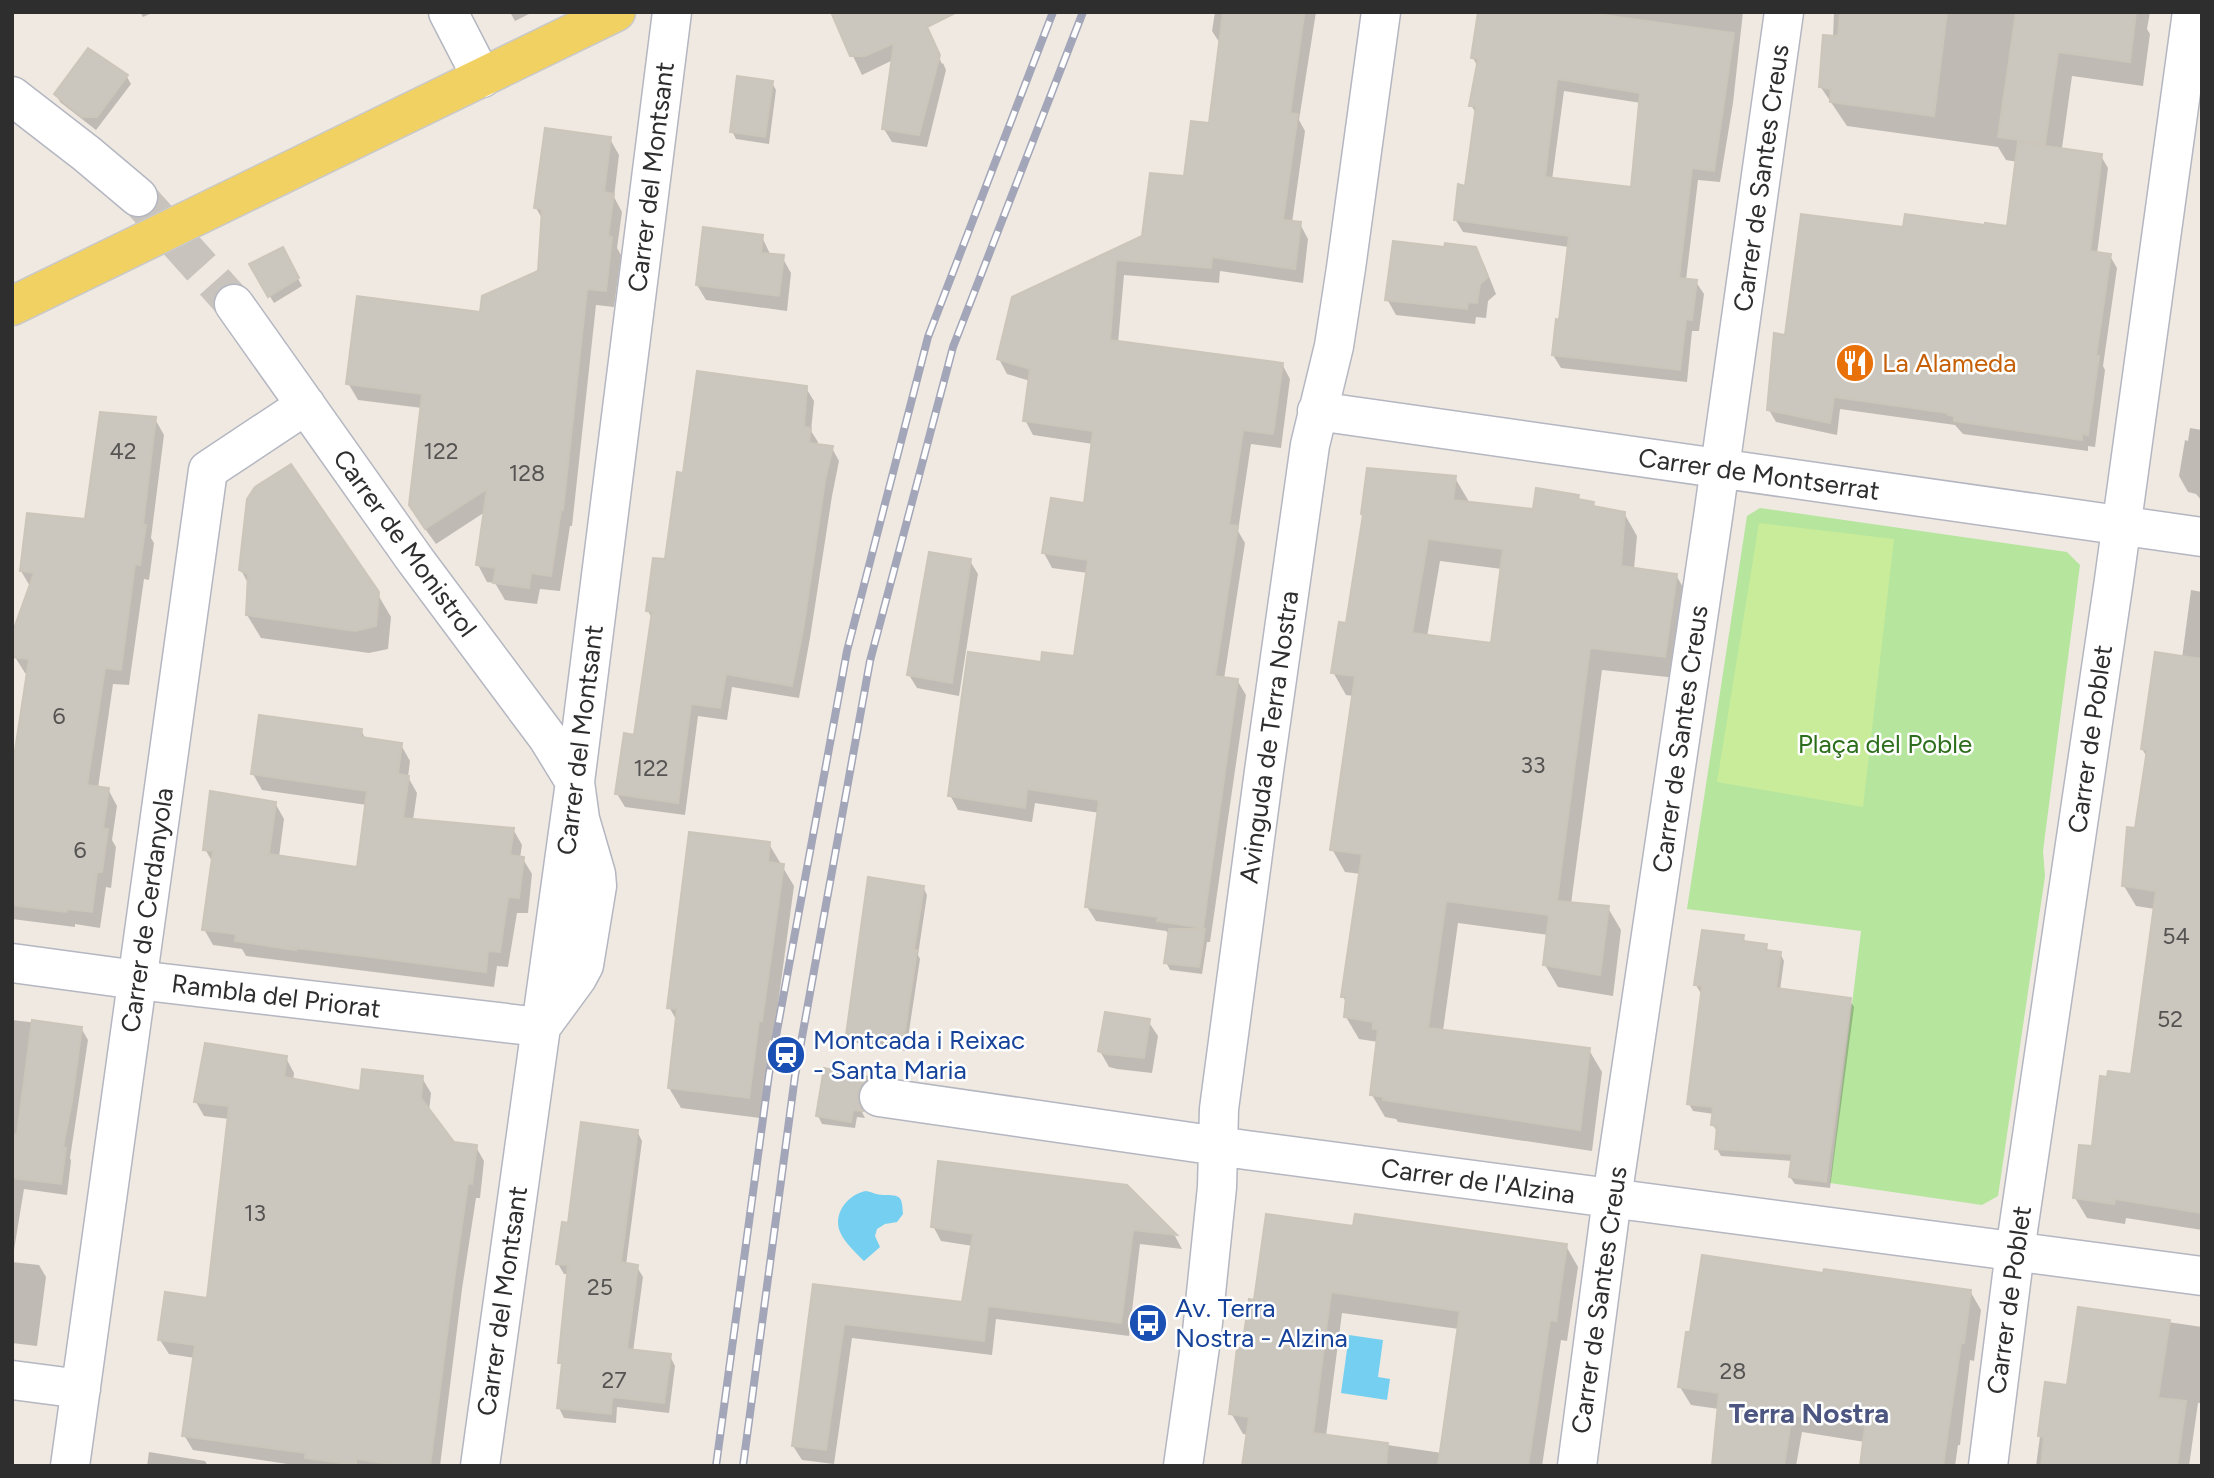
<svg xmlns="http://www.w3.org/2000/svg" width="2214" height="1478" viewBox="0 0 2214 1478" font-family="Figtree,sans-serif">
<style>
.green{fill:#b6e59e}
.pitch{fill:#c9ec9a}
.water{fill:#75cff0}
.shadow{fill:#0003;fill-rule:evenodd}
.building{fill:#cbc7bf;stroke:#cbc5ba;stroke-width:2;fill-rule:evenodd}
.lines{fill:none;stroke-linecap:round;stroke-linejoin:round}
.minor-tunnel{stroke:#c8c4bd;stroke-width:38;stroke-dasharray:38 19;stroke-linecap:butt}
.minor-casing{stroke:#b4b7c1;stroke-width:41}
.major-casing{stroke:#c9c9c9;stroke-width:41}
.minor{stroke:#fff;stroke-width:38}
.major{stroke:#f2d163;stroke-width:38}
.rail-casing{stroke:#a3a6b8;stroke-width:8}
.rail{stroke:#fff;stroke-width:5;stroke-dasharray:16;stroke-linecap:butt}
.labels{text-anchor:middle;dominant-baseline:central;stroke-width:5;stroke-linejoin:round;paint-order:stroke}
.number-label{font-size:23px;fill:#555452}
.street-label{font-size:26px;fill:#2e2e2e;stroke:#fff}
.food-label{font-size:26px;fill:#c56008;stroke:#fff;text-anchor:start}
.park-label{font-size:26px;fill:#2c6e1b;stroke:#fff}
.transit-label{font-size:26px;fill:#164399;stroke:#fff;text-anchor:start}
.neighbourhood-label{font-size:28px;font-weight:bold;fill:#4d5680;stroke:#fff}
</style>
<rect width="100%" height="100%" fill="#efe9e1"/>
<!-- green -->
<path class="green" d="M 1760,508 L 2067,552 L 2080,565 L 2043,851 L 2045,876 L 1998,1196 L 1982,1205 L 1830,1183 L 1861,931 L 1687,909 L 1747,516 Z"/>
<!-- pitch -->
<path class="pitch" d="M 1759,523 L 1894,539 L 1863,807 L 1717,782 Z"/>
<!-- water -->
<path class="water" d="M 866,1191 C 872,1192 877,1195 883,1195 C 901,1195 902,1196 903,1214 L 897,1222 L 885,1224 L 877,1229 L 875,1236 L 880,1247 L 864,1261 C 856,1253 846,1244 841,1234 C 831,1215 848,1194 866,1191 Z
M 1349,1335 L 1383,1340 L 1378,1377 L 1390,1379 L 1387,1400 L 1341,1393 Z"/>
<!-- shadow -->
<path class="shadow" d="M 140,12 L 154,12 L 143,17 Z
M 510,12 L 533,12 L 515,21 Z
M 832,12 L 919,12 L 942,64 L 943,63 L 946,70 L 927,147 L 892,142 L 884,129 L 893,60 L 862,75 Z
M 1215,12 L 1316,12 L 1299,120 L 1305,131 L 1292,223 L 1300,224 L 1308,239 L 1303,283 L 1220,271 L 1219,283 L 1124,275 L 1118,343 L 1282,364 L 1290,379 L 1281,448 L 1251,444 L 1238,531 L 1245,543 L 1224,679 L 1237,680 L 1246,695 L 1210,942 L 1207,942 L 1202,974 L 1170,970 L 1166,962 L 1170,935 L 1166,931 L 1096,921 L 1087,907 L 1100,813 L 1035,803 L 1032,822 L 958,810 L 950,795 L 1042,664 L 1076,658 L 1088,573 L 1052,568 L 1044,553 L 1085,505 L 1093,444 L 1033,435 L 1025,420 L 1030,381 L 1007,374 L 999,359 L 1013,298 L 1143,238 L 1185,178 L 1210,125 L 1221,45 L 1212,31 Z
M 1480,12 L 1743,12 L 1733,103 L 1720,182 L 1698,180 L 1686,280 L 1696,282 L 1704,294 L 1699,331 L 1692,331 L 1687,382 L 1561,368 L 1553,355 L 1561,322 L 1569,247 L 1463,232 L 1455,219 L 1467,188 L 1477,115 L 1471,105 L 1478,67 L 1473,58 ZM 1564,91 L 1641,103 L 1632,189 L 1552,180 Z
M 1834,12 L 2150,12 L 2147,29 L 2150,34 L 2143,86 L 2072,76 L 2062,148 L 2101,156 L 2108,168 L 2097,254 L 2110,256 L 2117,268 L 2103,366 L 2105,370 L 2095,447 L 2088,446 L 2088,451 L 1963,434 L 1955,425 L 1840,409 L 1837,435 L 1776,422 L 1769,410 L 1787,337 L 1904,229 L 1907,214 L 2009,228 L 2018,162 L 2006,160 L 1998,147 L 1847,126 L 1820,86 L 1833,38 Z
M 127,77 L 131,84 L 96,130 L 60,102 L 56,94 Z
M 772,83 L 776,90 L 769,144 L 736,139 L 732,131 Z
M 610,139 L 619,155 L 614,197 L 622,212 L 617,248 L 621,255 L 614,307 L 596,305 L 572,526 L 570,526 L 560,591 L 540,589 L 537,604 L 505,600 L 495,583 L 487,582 L 478,565 L 485,512 L 436,544 L 420,522 L 422,408 L 358,400 L 348,383 L 482,314 L 539,272 L 543,220 L 536,208 Z
M 762,237 L 771,256 L 782,257 L 791,273 L 787,311 L 706,300 L 697,285 Z
M 1475,248 L 1484,264 L 1496,294 L 1488,301 L 1486,318 L 1476,317 L 1475,324 L 1396,315 L 1387,299 L 1446,249 Z
M 282,249 L 302,286 L 274,303 L 251,265 Z
M 806,388 L 814,401 L 811,431 L 818,442 L 817,446 L 832,448 L 839,461 L 832,496 L 810,638 L 799,698 L 732,687 L 727,720 L 698,716 L 685,815 L 625,807 L 617,794 L 635,737 L 653,620 L 648,611 L 666,561 L 684,475 Z
M 155,419 L 164,435 L 151,538 L 154,543 L 149,580 L 144,579 L 129,685 L 113,684 L 98,788 L 108,789 L 117,806 L 112,840 L 116,847 L 111,888 L 106,887 L 100,928 L 75,924 L 75,927 L 12,919 L 12,781 L 28,674 L 25,673 L 15,657 L 31,588 L 21,571 L 87,521 Z
M 2190,428 L 2202,430 L 2202,501 L 2196,494 L 2188,492 L 2179,476 L 2185,440 L 2188,441 Z
M 1455,478 L 1468,500 L 1468,503 L 1534,511 L 1578,497 L 1580,501 L 1593,503 L 1596,508 L 1624,513 L 1637,536 L 1634,569 L 1676,575 L 1689,598 L 1677,678 L 1602,670 L 1571,904 L 1608,908 L 1621,930 L 1613,996 L 1558,987 L 1545,965 L 1549,935 L 1458,923 L 1443,1031 L 1589,1050 L 1602,1072 L 1592,1151 L 1398,1122 L 1396,1119 L 1385,1117 L 1372,1095 L 1378,1042 L 1359,1039 L 1346,1017 L 1347,1003 L 1343,997 L 1361,874 L 1345,872 L 1332,849 L 1354,696 L 1346,695 L 1333,672 L 1348,625 ZM 1440,561 L 1502,569 L 1492,645 L 1427,637 Z
M 970,561 L 978,574 L 959,696 L 917,688 L 909,675 Z
M 241,570 L 377,593 L 391,617 L 388,649 L 369,653 L 261,638 L 247,615 L 249,585 Z
M 2191,590 L 2202,592 L 2202,1230 L 2126,1218 L 2125,1224 L 2087,1218 L 2075,1198 L 2093,1148 L 2132,1076 L 2155,909 L 2136,906 L 2124,886 L 2136,830 L 2147,757 L 2142,749 L 2182,658 Z
M 361,730 L 366,740 L 401,745 L 410,761 L 408,777 L 417,793 L 413,820 L 513,829 L 522,845 L 520,858 L 523,859 L 532,874 L 528,913 L 517,913 L 508,967 L 497,966 L 494,987 L 246,956 L 242,949 L 213,945 L 204,929 L 213,863 L 205,849 L 275,803 L 284,819 L 279,857 L 358,869 L 367,805 L 262,790 L 253,774 Z
M 769,844 L 794,886 L 773,1041 L 770,1040 L 760,1118 L 681,1108 L 669,1088 L 677,1021 L 669,1007 Z
M 923,887 L 927,895 L 918,955 L 920,959 L 906,1051 L 852,1042 L 848,1035 Z
M 1743,937 L 1746,943 L 1766,946 L 1769,952 L 1780,953 L 1784,961 L 1780,990 L 1849,999 L 1854,1007 L 1830,1188 L 1795,1184 L 1790,1177 L 1793,1161 L 1721,1156 L 1717,1149 L 1718,1133 L 1713,1125 L 1714,1114 L 1693,1111 L 1689,1104 L 1703,993 L 1700,992 L 1696,985 Z
M 12,1020 L 81,1028 L 88,1040 L 70,1158 L 71,1161 L 67,1195 L 24,1189 L 12,1262 L 39,1265 L 46,1277 L 37,1346 L 12,1343 Z
M 1148,1021 L 1158,1036 L 1152,1073 L 1117,1069 L 1109,1067 L 1100,1051 Z
M 286,1058 L 294,1073 L 293,1081 L 361,1093 L 422,1078 L 431,1093 L 429,1111 L 453,1143 L 476,1147 L 484,1161 L 480,1198 L 476,1198 L 462,1289 L 440,1466 L 301,1466 L 193,1450 L 184,1435 L 195,1358 L 169,1354 L 160,1340 L 208,1300 L 229,1119 L 204,1116 L 196,1102 Z
M 825,1070 L 868,1079 L 872,1086 L 865,1092 L 861,1102 L 862,1112 L 865,1118 L 857,1117 L 855,1128 L 822,1124 L 818,1116 Z
M 637,1131 L 642,1141 L 626,1265 L 637,1267 L 643,1277 L 633,1352 L 670,1356 L 675,1366 L 669,1413 L 617,1407 L 616,1423 L 564,1418 L 559,1408 L 563,1369 L 560,1362 L 569,1274 L 564,1274 L 558,1264 L 570,1225 Z
M 1127,1187 L 1175,1236 L 1182,1249 L 1140,1244 L 1129,1336 L 996,1319 L 992,1355 L 852,1338 L 834,1464 L 802,1460 L 793,1446 L 814,1286 L 963,1304 L 973,1246 L 941,1241 L 933,1226 Z
M 1355,1228 L 1566,1246 L 1578,1267 L 1567,1341 L 1561,1340 L 1542,1466 L 1244,1466 L 1249,1435 L 1243,1434 L 1231,1413 L 1256,1302 ZM 1342,1313 L 1459,1329 L 1442,1453 L 1326,1436 Z
M 1825,1275 L 1970,1291 L 1981,1310 L 1974,1361 L 1970,1360 L 1960,1445 L 1958,1445 L 1955,1466 L 1862,1466 L 1865,1442 L 1802,1432 L 1796,1466 L 1714,1466 L 1719,1409 L 1691,1405 L 1680,1387 Z
M 2080,1309 L 2202,1327 L 2202,1403 L 2198,1403 L 2189,1466 L 2036,1466 L 2047,1384 L 2069,1387 Z
M 149,1452 L 205,1461 L 208,1466 L 147,1466 Z"/>
<!-- building -->
<path class="building" d="M 831,12 L 957,12 L 927,27 L 940,55 L 919,135 L 882,129 L 894,43 L 865,56 L 850,56 Z
M 1223,12 L 1284,12 L 1304,15 L 1290,113 L 1298,114 L 1283,220 L 1301,222 L 1295,269 L 1212,257 L 1211,268 L 1116,260 L 1110,340 L 1283,363 L 1273,434 L 1243,430 L 1229,525 L 1238,526 L 1215,676 L 1238,679 L 1203,928 L 1157,921 L 1158,917 L 1085,907 L 1099,800 L 1027,789 L 1025,808 L 948,796 L 968,652 L 1041,662 L 1042,652 L 1074,656 L 1088,560 L 1042,553 L 1051,498 L 1084,503 L 1093,431 L 1023,421 L 1030,369 L 997,359 L 1012,297 L 1142,236 L 1150,173 L 1184,176 L 1191,121 L 1209,123 Z
M 1478,12 L 1582,12 L 1734,33 L 1714,171 L 1692,168 L 1679,278 L 1697,280 L 1692,320 L 1686,319 L 1680,370 L 1552,355 L 1556,319 L 1559,320 L 1569,236 L 1454,220 L 1458,184 L 1465,186 L 1476,106 L 1469,106 L 1478,59 L 1471,58 ZM 1557,79 L 1640,93 L 1631,187 L 1545,177 Z
M 1840,12 L 1947,12 L 1934,116 L 1830,102 L 1831,89 L 1819,87 L 1823,35 L 1838,36 Z
M 2016,12 L 2136,12 L 2130,62 L 2058,52 L 2045,144 L 1998,137 Z
M 88,48 L 128,75 L 97,117 L 82,117 L 54,94 Z
M 737,76 L 773,81 L 765,137 L 730,132 Z
M 545,128 L 611,137 L 604,192 L 614,194 L 608,236 L 612,237 L 606,291 L 587,289 L 563,510 L 561,510 L 551,576 L 531,573 L 529,588 L 493,583 L 496,568 L 476,565 L 487,489 L 425,529 L 409,505 L 422,394 L 346,384 L 357,296 L 480,312 L 482,296 L 538,271 L 542,209 L 534,208 Z
M 2018,142 L 2102,154 L 2090,251 L 2111,254 L 2096,356 L 2099,356 L 2088,435 L 2082,434 L 2082,440 L 1954,421 L 1954,416 L 1948,415 L 1948,413 L 1834,397 L 1830,423 L 1767,410 L 1774,333 L 1785,335 L 1801,214 L 1903,227 L 1905,214 L 1985,225 L 1985,223 L 2007,226 Z
M 703,227 L 763,235 L 761,253 L 784,255 L 779,296 L 696,285 Z
M 1393,241 L 1444,247 L 1445,243 L 1476,247 L 1488,277 L 1480,284 L 1477,303 L 1468,302 L 1467,309 L 1385,300 Z
M 283,247 L 299,278 L 268,297 L 249,264 Z
M 697,371 L 807,386 L 804,427 L 811,428 L 809,443 L 833,446 L 825,481 L 804,624 L 792,686 L 726,674 L 720,708 L 691,704 L 678,803 L 615,794 L 624,733 L 634,735 L 652,612 L 646,611 L 653,558 L 665,559 L 677,472 L 683,473 Z
M 100,412 L 156,417 L 143,525 L 146,525 L 140,565 L 135,564 L 121,670 L 105,668 L 87,785 L 109,788 L 103,828 L 108,829 L 102,872 L 97,872 L 92,912 L 67,909 L 66,912 L 12,905 L 12,770 L 29,659 L 12,657 L 12,634 L 34,573 L 20,571 L 27,513 L 85,519 Z
M 291,464 L 379,592 L 376,626 L 355,631 L 246,615 L 248,574 L 239,570 L 247,499 L 255,487 Z
M 1367,468 L 1456,476 L 1453,500 L 1533,509 L 1536,488 L 1579,495 L 1578,499 L 1594,502 L 1593,506 L 1625,512 L 1621,566 L 1677,574 L 1665,657 L 1590,648 L 1557,901 L 1609,906 L 1600,975 L 1543,965 L 1549,915 L 1446,901 L 1428,1028 L 1590,1048 L 1580,1130 L 1383,1100 L 1384,1097 L 1370,1095 L 1378,1029 L 1373,1029 L 1373,1022 L 1344,1017 L 1346,997 L 1341,997 L 1362,854 L 1330,850 L 1355,676 L 1331,673 L 1339,622 L 1346,623 L 1363,515 L 1361,514 ZM 1428,539 L 1503,549 L 1491,643 L 1412,633 Z
M 929,552 L 971,559 L 952,683 L 907,675 Z
M 2155,652 L 2202,659 L 2202,1213 L 2115,1199 L 2114,1204 L 2073,1198 L 2079,1145 L 2092,1146 L 2100,1076 L 2107,1077 L 2108,1071 L 2131,1074 L 2156,891 L 2122,886 L 2127,827 L 2135,828 L 2147,750 L 2141,749 Z
M 259,715 L 362,729 L 361,737 L 402,743 L 398,774 L 409,776 L 403,818 L 514,828 L 510,855 L 524,857 L 519,898 L 508,897 L 500,952 L 488,951 L 486,972 L 371,957 L 296,948 L 296,950 L 235,941 L 236,934 L 202,930 L 213,851 L 203,850 L 210,791 L 276,802 L 269,854 L 357,867 L 367,791 L 251,774 Z
M 689,832 L 770,842 L 768,862 L 784,864 L 762,1021 L 759,1021 L 749,1098 L 668,1088 L 677,1009 L 667,1008 Z
M 868,877 L 924,886 L 914,950 L 917,950 L 903,1044 L 846,1035 Z
M 1169,929 L 1205,929 L 1199,967 L 1164,963 Z
M 1702,930 L 1744,935 L 1743,941 L 1767,944 L 1766,950 L 1781,952 L 1776,988 L 1851,998 L 1826,1182 L 1789,1177 L 1792,1154 L 1715,1149 L 1717,1126 L 1711,1125 L 1713,1107 L 1687,1104 L 1702,986 L 1694,985 Z
M 1105,1012 L 1150,1019 L 1144,1058 L 1106,1054 L 1098,1051 Z
M 32,1020 L 82,1027 L 72,1101 L 63,1147 L 66,1148 L 61,1184 L 12,1178 L 12,1134 L 17,1135 Z
M 205,1043 L 287,1056 L 284,1077 L 360,1091 L 362,1069 L 423,1076 L 421,1098 L 454,1142 L 477,1145 L 472,1184 L 468,1183 L 455,1273 L 430,1466 L 405,1466 L 356,1459 L 356,1465 L 305,1458 L 306,1453 L 182,1436 L 195,1345 L 158,1340 L 165,1292 L 207,1298 L 229,1106 L 194,1102 Z
M 824,1068 L 869,1077 L 861,1084 L 858,1093 L 859,1104 L 863,1111 L 853,1110 L 851,1122 L 816,1116 Z
M 581,1122 L 638,1130 L 621,1262 L 638,1265 L 627,1349 L 671,1354 L 664,1403 L 612,1397 L 611,1414 L 557,1408 L 562,1363 L 558,1363 L 568,1265 L 556,1264 L 562,1222 L 568,1223 Z
M 938,1161 L 1127,1185 L 1177,1235 L 1133,1230 L 1121,1323 L 988,1306 L 984,1341 L 844,1324 L 826,1450 L 792,1446 L 813,1284 L 962,1302 L 973,1234 L 931,1227 Z
M 1266,1214 L 1353,1226 L 1355,1214 L 1567,1244 L 1556,1321 L 1550,1320 L 1528,1466 L 1438,1466 L 1460,1311 L 1331,1292 L 1313,1433 L 1388,1443 L 1386,1466 L 1242,1466 L 1249,1417 L 1229,1414 L 1237,1348 L 1242,1348 L 1249,1299 L 1254,1300 Z
M 1702,1255 L 1823,1273 L 1824,1269 L 1971,1290 L 1964,1343 L 1961,1343 L 1943,1466 L 1860,1466 L 1865,1426 L 1792,1415 L 1784,1466 L 1712,1466 L 1719,1393 L 1678,1387 L 1686,1332 L 1690,1332 Z
M 2078,1307 L 2170,1320 L 2158,1398 L 2186,1401 L 2177,1466 L 2041,1466 L 2044,1437 L 2038,1436 L 2045,1382 L 2067,1385 Z"/>
<g class="lines">
<!-- minor-tunnel -->
<path class="minor-tunnel" d="M 138,197 L 234,304"/>
<!-- minor casing -->
<g class="minor-casing">
<path id="minor" d="M 448,12 L 482,78
M 12,96 L 87,154 L 138,197
M 234,304 L 416,561 L 548,738 L 575,782 L 580,819 L 596,874 L 597,886 L 584,965 L 577,978 L 544,1023
M 1317,411 L 2202,537
M 12,963 L 137,980 L 540,1027
M 879,1097 L 1246,1150 L 2202,1276
M 12,1380 L 81,1389
M 70,1466 L 208,470 L 306,405
M 480,1466 L 575,782 L 672,12
M 1183,1466 L 1202,1332 L 1217,1187 L 1219,1109 L 1264,771 L 1310,445 L 1334,346 L 1346,268 L 1381,12
M 1577,1466 L 1612,1198 L 1713,517 L 1784,12
M 1988,1466 L 2015,1251 L 2114,580 L 2192,12"/>
</g>
<!-- major casing -->
<g class="major-casing">
<path id="major" d="M 12,306 L 616,12"/>
</g>
<!-- minor -->
<use href="#minor" class="minor"/>
<!-- major -->
<use href="#major" class="major"/>
<!-- rail casing -->
<g class="rail-casing">
<path id="rail" d="M 716,1466 L 769,1074 L 847,651 L 928,337 L 1053,12
M 743,1466 L 795,1076 L 870,661 L 953,347 L 1083,12"/>
</g>
<!-- rail -->
<use href="#rail" class="rail"/>
</g>
<!-- icons -->
<defs>
<g id="restaurant-disc" transform="scale(2.0125)"><circle r="9.5" fill="#e8710a" stroke="#fff"/><path d="M-5-6h1v4h1v-4h1v4h1v-4h1v5L-1.5 .5V6h-2V.5L-5-1ZM5-6V6H3V1.5H1.5Q1.5-4 5-6Z" fill="#fff"/></g>
<g id="station-disc" transform="scale(2.0125)"><circle r="9.5" fill="#1a4fb4" stroke="#fff"/><path d="M-3-6H3Q5-6 5-4V2Q5 4 3 4L4.5 6H3L1.5 4h-3L-3 6H-4.5L-3 4Q-5 4-5 2V-4Q-5-6-3-6ZM-3.5-4v3h7v-3ZM-3.5 1v1.5H-2V1ZM2 1v1.5H3.5V1Z" fill="#fff"/></g>
<g id="bus-disc" transform="scale(2.0125)"><circle r="9.5" fill="#1a4fb4" stroke="#fff"/><path d="M-5-6H5V4H4V6H2V4H-2V6H-4V4H-5ZM-3.5-4V0h7V-4ZM-3.5 1.2v1.5H-2V1.2ZM2 1.2v1.5H3.5V1.2Z" fill="#fff"/></g>
</defs>
<g fill-rule="evenodd">
<use href="#restaurant-disc" x="1855" y="363"/>
<use href="#station-disc" x="786" y="1055"/>
<use href="#bus-disc" x="1148" y="1323"/>
</g>
<g class="labels">
<!-- number labels -->
<g class="number-label">
<text x="123" y="451">42</text>
<text x="441" y="451">122</text>
<text x="527" y="473">128</text>
<text x="59" y="716">6</text>
<text x="1533" y="765">33</text>
<text x="651" y="768">122</text>
<text x="80" y="850">6</text>
<text x="2176" y="936">54</text>
<text x="2170" y="1019">52</text>
<text x="255" y="1213">13</text>
<text x="600" y="1287">25</text>
<text x="1733" y="1371">28</text>
<text x="614" y="1380">27</text>
</g>
<!-- street labels -->
<g class="street-label">
<text transform="translate(651 177) rotate(-83)">Carrer del Montsant</text>
<text transform="translate(1761 178) rotate(-82)">Carrer de Santes Creus</text>
<text transform="translate(1759 474) rotate(8)">Carrer de Montserrat</text>
<text transform="translate(405 543) rotate(54)">Carrer de Monistrol</text>
<text transform="translate(1269 737) rotate(-82)">Avinguda de Terra Nostra</text>
<text transform="translate(1680 739) rotate(-82)">Carrer de Santes Creus</text>
<text transform="translate(2090 739) rotate(-82)">Carrer de Poblet</text>
<text transform="translate(580 740) rotate(-83)">Carrer del Montsant</text>
<text transform="translate(147 910) rotate(-82)">Carrer de Cerdanyola</text>
<text transform="translate(276 996) rotate(7)">Rambla del Priorat</text>
<text transform="translate(1478 1181) rotate(8)">Carrer de l'Alzina</text>
<text transform="translate(1599 1300) rotate(-82)">Carrer de Santes Creus</text>
<text transform="translate(2009 1300) rotate(-82)">Carrer de Poblet</text>
<text transform="translate(502 1301) rotate(-82)">Carrer del Montsant</text>
</g>
<!-- food labels -->
<g class="food-label">
<text x="1882" y="363">La Alameda</text>
</g>
<!-- park labels -->
<g class="park-label">
<text x="1885" y="744">Plaça del Poble</text>
</g>
<!-- transit labels -->
<g class="transit-label">
<text x="813" y="1040">Montcada i Reixac<tspan x="813" dy="30">- Santa Maria</tspan></text>
<text x="1175" y="1308">Av. Terra<tspan x="1175" dy="30">Nostra - Alzina</tspan></text>
</g>
<!-- neighbourhood labels -->
<g class="neighbourhood-label">
<text x="1809" y="1413">Terra Nostra</text>
</g>
</g>
<!-- border -->
<rect width="2214" height="1478" fill="none" stroke="#2e2e2e" stroke-width="28"/>
</svg>
